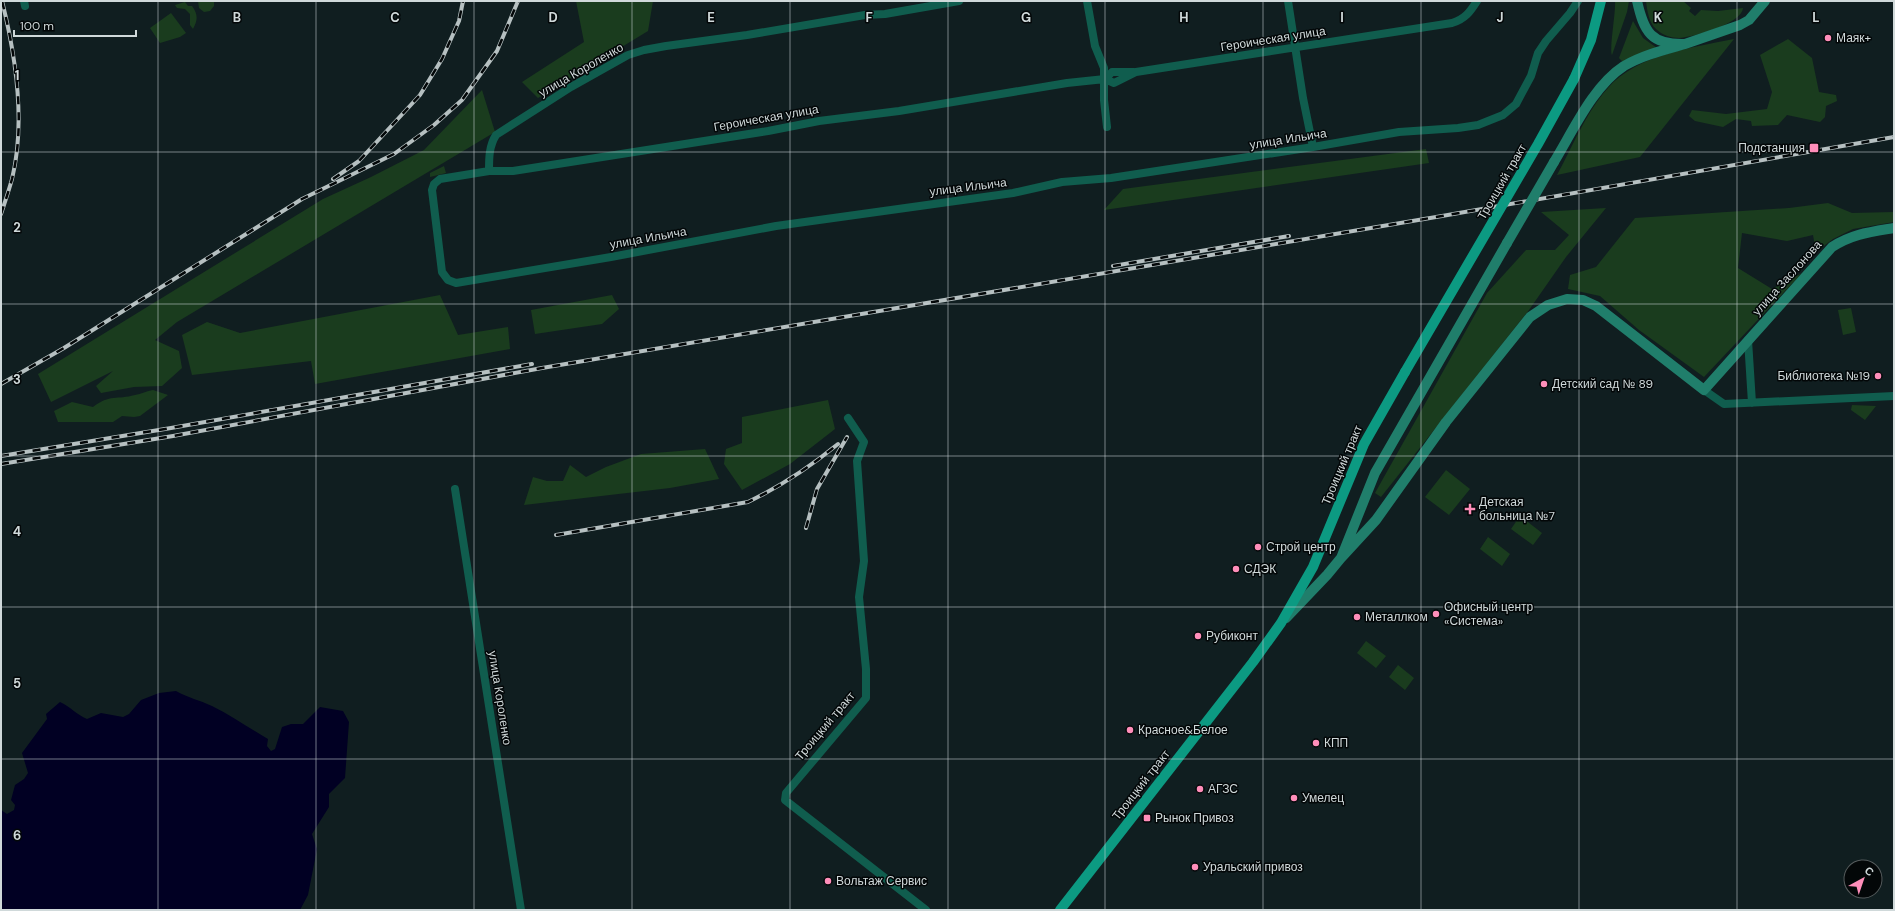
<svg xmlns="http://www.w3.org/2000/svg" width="1895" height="911" viewBox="0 0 1895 911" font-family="'DM Sans',sans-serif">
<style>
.green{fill:#1a3c1e}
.water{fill:#010023}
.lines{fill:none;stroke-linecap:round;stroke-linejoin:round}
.street{stroke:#105d4e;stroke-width:8}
.secondary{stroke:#207e6b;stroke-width:10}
.primary{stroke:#0c9a82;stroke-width:10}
.rail-casing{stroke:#b6c0c1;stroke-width:4}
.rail{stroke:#030708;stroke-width:2.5;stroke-dasharray:8;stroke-linecap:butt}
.secondary-bridge{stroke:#207e6b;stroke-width:10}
.primary-bridge{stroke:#0c9a82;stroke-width:10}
.grid{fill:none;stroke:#d0d9da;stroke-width:1;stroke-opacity:0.55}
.poi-dot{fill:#ff8eba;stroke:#030708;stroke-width:1.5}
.labels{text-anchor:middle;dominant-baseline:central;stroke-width:3;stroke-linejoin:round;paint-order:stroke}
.poi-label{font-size:12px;fill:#d0d9da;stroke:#030708;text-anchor:start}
.street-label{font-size:12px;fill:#d0d9da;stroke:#030708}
.grid-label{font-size:13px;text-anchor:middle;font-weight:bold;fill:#d0d9da;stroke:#030708;stroke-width:3;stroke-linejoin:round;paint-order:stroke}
</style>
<rect width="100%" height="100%" fill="#101e20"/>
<!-- green -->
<path class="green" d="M 198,1 L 214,1 L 214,6 L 210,11 L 204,12 L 199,8 Z
M 576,1 L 653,1 L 648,31 L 538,98 L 522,82 L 584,42 Z
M 1615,1 L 1629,1 L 1627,12 L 1612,55 C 1609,49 1616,12 1615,1 Z
M 1646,1 L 1683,1 L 1691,8 L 1689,11 L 1695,16 L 1701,10 L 1718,11 L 1743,8 C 1742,24 1693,37 1679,38 C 1671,38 1662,35 1656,29 C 1649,23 1647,10 1646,1 Z
M 185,2 L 188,6 L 192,6 C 198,14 198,20 193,29 L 190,25 L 190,14 L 185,9 L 177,8 L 175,5 Z
M 171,13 L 186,33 L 180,37 L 160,43 L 150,28 Z
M 1633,21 L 1643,38 L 1657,48 L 1623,62 L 1619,58 Z
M 1734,39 L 1640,157 L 1557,175 C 1573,146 1586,112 1608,88 C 1636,55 1694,47 1734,39 Z
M 1788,39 L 1812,58 L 1819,92 L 1836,95 L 1837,101 L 1826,106 L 1825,117 L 1820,122 L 1787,115 L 1778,125 L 1752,126 L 1751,121 L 1736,119 L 1723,127 L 1695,121 L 1689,116 L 1692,110 L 1726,114 L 1767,109 L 1772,92 L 1760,55 Z
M 482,90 L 495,132 L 177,322 L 155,340 L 179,351 L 182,368 L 162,386 L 134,387 L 101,393 L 96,386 L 113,371 L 51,402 L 38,374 L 323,199 L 371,177 L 424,150 Z
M 1426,149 L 1429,163 L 1104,210 L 1123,189 Z
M 444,166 L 446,173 L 430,177 L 430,173 Z
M 1828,203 L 1852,213 L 1894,212 L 1894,222 L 1853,229 L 1833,239 L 1816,252 L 1813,235 L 1787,241 L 1742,233 L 1738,268 L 1772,289 L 1802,273 L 1704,377 L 1639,330 L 1600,296 L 1568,289 L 1570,275 L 1596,267 L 1635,218 L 1789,208 Z
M 1606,208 L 1566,257 L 1529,310 L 1381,497 L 1375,493 L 1487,293 L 1526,250 L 1555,250 L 1569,235 L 1541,212 Z
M 440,295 L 458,335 L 508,327 L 510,349 L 315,384 L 311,361 L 192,375 L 182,335 L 207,322 L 240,333 Z
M 612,295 L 619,309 L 602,324 L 535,334 L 531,310 Z
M 1851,308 L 1856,332 L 1843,335 L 1838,310 Z
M 153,390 L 168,395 L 140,416 L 134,417 L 122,416 L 113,422 L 58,422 L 54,411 L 72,402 L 93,407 C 110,394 117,400 135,395 C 141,394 147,391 153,390 Z
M 828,400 L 835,429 L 790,464 L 742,490 L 724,464 L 726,449 L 742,443 L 742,417 Z
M 1852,405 L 1876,406 L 1865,420 L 1851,410 Z
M 705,449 L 719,479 L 670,488 L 524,505 L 533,477 L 547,481 L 563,481 L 570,465 L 586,477 L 606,467 L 641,454 Z
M 1446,470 L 1470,489 L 1449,515 L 1425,497 Z
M 1520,516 L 1542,533 L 1533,545 L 1511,529 Z
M 1488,537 L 1510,554 L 1502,566 L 1480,549 Z
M 1366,641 L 1386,656 L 1376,668 L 1357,653 Z
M 1398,665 L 1414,678 L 1405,690 L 1389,677 Z"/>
<!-- water -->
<path class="water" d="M 176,691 C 189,698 199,700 212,706 C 232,716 249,728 268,739 L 267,746 L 271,751 L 275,749 L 282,727 L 291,724 L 303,724 L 320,707 L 343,711 L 349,722 L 345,778 L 329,794 L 329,807 L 312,834 L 317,849 L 308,895 L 300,910 L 1,910 L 1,810 L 7,814 L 14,810 L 15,805 L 11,800 L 15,785 L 24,779 L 28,773 L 22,753 L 47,719 L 46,714 L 60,702 C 71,707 77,715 87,719 L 101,713 L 123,717 L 129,714 L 141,700 L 159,693 Z"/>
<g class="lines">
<!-- street -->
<path class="street" d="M 24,1 L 25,6
M 1087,1 L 1095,46 L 1104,68 L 1104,100 L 1107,127
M 1288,1 L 1303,98 L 1313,147
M 1477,1 C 1470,12 1465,19 1452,23 L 1136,72 L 1114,83 L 1105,79 L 1067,83 L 899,111 L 819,121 L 768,131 L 513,171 L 489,171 L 440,179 L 434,184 L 432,190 L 442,272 L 448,280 L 456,283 L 611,257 L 776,226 L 1013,193 L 1062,182 L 1111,178 L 1313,147 L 1399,132 L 1458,128 L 1478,125 L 1503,115 L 1516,104 L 1531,76 L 1538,53 L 1546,41 L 1570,13 L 1578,1
M 1105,79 L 1112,72 L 1134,72
M 489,171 C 489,158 489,146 496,135 L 571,87 L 628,55 L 644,50 L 666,46 L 747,35 L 865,15 L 885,14 L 959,1
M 1748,340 L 1752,403
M 1704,390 L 1724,404 L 1894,396
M 848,418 L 864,442 L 857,461 L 864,561 L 859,597 L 866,669 L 866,698 L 786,793 L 785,800 L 926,910
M 455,489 L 521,910"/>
<!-- secondary -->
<path class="secondary" d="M 1637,1 C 1644,32 1651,45 1685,44 L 1740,25 L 1749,20 L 1765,1
M 1554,162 C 1573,131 1593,86 1624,66 C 1643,55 1664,50 1685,44
M 1341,558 L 1376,520 L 1446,422 L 1530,317 L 1548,305 L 1567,299 L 1583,300 L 1596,306 L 1704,390 L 1832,247 C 1852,234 1870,232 1894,228
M 1286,618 L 1327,575 L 1341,558 L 1375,473 L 1507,243"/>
<!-- primary -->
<path class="primary" d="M 1574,79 L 1591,40 L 1601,1
M 1060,910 L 1253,662 L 1281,623 L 1313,567 L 1364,444 L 1405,372"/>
<!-- rail casing -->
<g class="rail-casing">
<path id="rail" d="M 333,179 L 359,161 L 420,95 L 442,59 L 459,21 L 463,1
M 1,214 C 5,202 9,190 12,179 C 26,122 16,57 2,1
M 1113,266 L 1289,236
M 1,384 L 64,348 L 302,199 L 394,154 L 434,125 L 462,100 L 497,51 L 518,1
M 1,456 L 171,428 L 532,364
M 1,464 L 173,436 L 542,368 L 1442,216 L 1894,137
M 806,528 L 817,489 L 847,437
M 556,535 L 748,502 C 781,486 810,467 838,444"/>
</g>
<!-- rail -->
<use href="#rail" class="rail"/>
<!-- secondary-bridge -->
<path class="secondary-bridge" d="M 1507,243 L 1554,162"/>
<!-- primary-bridge -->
<path class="primary-bridge" d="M 1405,372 L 1538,144 L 1574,79"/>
</g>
<!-- grid -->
<path class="grid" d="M 158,1 L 158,910M 316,1 L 316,910M 474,1 L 474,910M 632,1 L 632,910M 790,1 L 790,910M 948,1 L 948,910M 1105,1 L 1105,910M 1263,1 L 1263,910M 1421,1 L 1421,910M 1579,1 L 1579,910M 1737,1 L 1737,910M 1,152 L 1894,152M 1,304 L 1894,304M 1,456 L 1894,456M 1,607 L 1894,607M 1,759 L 1894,759"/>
<!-- markers -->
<g class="poi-dot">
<circle cx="1828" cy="38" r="4"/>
<rect x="1809" y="143" width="10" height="10" rx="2"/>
<circle cx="1878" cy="376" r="4"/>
<circle cx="1544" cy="384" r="4"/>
<path d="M1468 503h4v4h4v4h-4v4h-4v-4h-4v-4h4z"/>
<circle cx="1258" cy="547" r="4"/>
<circle cx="1236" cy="569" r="4"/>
<circle cx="1436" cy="614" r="4"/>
<circle cx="1357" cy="617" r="4"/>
<circle cx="1198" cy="636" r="4"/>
<circle cx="1130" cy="730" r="4"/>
<circle cx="1316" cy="743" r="4"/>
<circle cx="1200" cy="789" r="4"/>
<circle cx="1294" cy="798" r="4"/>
<rect x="1143" y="814" width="8" height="8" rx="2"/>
<circle cx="1195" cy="867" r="4"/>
<circle cx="828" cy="881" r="4"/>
</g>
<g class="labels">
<!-- poi labels -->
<g class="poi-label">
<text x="1836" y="38">Маяк+</text>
<text x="1805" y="148" text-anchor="end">Подстанция</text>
<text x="1870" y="376" text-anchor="end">Библиотека №19</text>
<text x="1552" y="384">Детский сад № 89</text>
<text x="1479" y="502">Детская<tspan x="1479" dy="14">больница №7</tspan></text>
<text x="1266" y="547">Строй центр</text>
<text x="1244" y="569">СДЭК</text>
<text x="1444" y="607">Офисный центр<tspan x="1444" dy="14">«Система»</tspan></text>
<text x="1365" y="617">Металлком</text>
<text x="1206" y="636">Рубиконт</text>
<text x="1138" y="730">Красное&amp;Белое</text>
<text x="1324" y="743">КПП</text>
<text x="1208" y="789">АГЗС</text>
<text x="1302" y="798">Умелец</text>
<text x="1155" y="818">Рынок Привоз</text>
<text x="1203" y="867">Уральский привоз</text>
<text x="836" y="881">Вольтаж Сервис</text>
</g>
<!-- street labels -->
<g class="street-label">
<text transform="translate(1273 39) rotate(-9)">Героическая улица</text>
<text transform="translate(581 70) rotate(-30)">улица Короленко</text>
<text transform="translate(766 118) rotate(-10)">Героическая улица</text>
<text transform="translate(1288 139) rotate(-9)">улица Ильича</text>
<text transform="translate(1502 182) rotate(-60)">Троицкий тракт</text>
<text transform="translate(968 187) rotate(-7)">улица Ильича</text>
<text transform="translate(648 238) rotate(-10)">улица Ильича</text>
<text transform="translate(1787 278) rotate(-48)">улица Заслонова</text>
<text transform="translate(1342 465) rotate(-67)">Троицкий тракт</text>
<text transform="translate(500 698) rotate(81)">улица Короленко</text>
<text transform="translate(825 726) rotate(-50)">Троицкий тракт</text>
<text transform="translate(1141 785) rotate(-52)">Троицкий тракт</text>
</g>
</g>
<g class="grid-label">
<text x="237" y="22">B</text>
<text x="395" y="22">C</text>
<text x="553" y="22">D</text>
<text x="711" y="22">E</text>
<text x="869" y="22">F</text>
<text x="1026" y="22">G</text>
<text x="1184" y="22">H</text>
<text x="1342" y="22">I</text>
<text x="1500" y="22">J</text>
<text x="1658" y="22">K</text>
<text x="1816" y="22">L</text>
<text x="17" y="80">1</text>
<text x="17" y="232">2</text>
<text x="17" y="384">3</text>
<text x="17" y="536">4</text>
<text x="17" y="688">5</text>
<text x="17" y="840">6</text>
</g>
<!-- border -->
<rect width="1895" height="911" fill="none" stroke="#d0d9da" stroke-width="4"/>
<!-- north arrow -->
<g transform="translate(1863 879) rotate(40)"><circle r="19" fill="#030708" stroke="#555b5c"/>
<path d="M0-3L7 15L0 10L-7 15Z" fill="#ff8eba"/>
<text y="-6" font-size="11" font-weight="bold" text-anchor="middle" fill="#d0d9da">С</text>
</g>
<!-- scale -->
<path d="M14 30v6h122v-6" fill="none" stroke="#d0d9da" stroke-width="2"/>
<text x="20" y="30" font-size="12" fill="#d0d9da" stroke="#030708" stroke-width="3" paint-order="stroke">100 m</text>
</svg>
